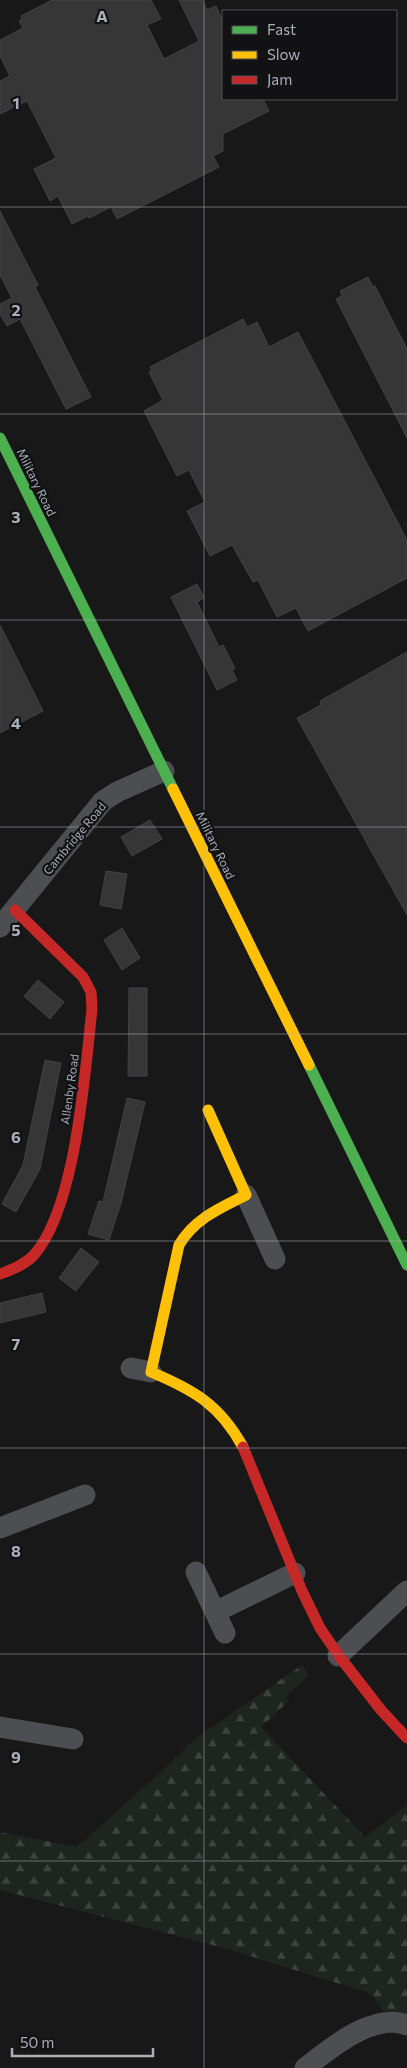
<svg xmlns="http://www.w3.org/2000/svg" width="407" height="2068" viewBox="0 0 407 2068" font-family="Commissioner,sans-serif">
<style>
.forest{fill:url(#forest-firs)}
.building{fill:#363637;stroke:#404244}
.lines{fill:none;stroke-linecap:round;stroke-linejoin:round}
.street{stroke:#4c4e51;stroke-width:21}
.fast{stroke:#4caf50;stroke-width:11}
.slow{stroke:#ffc107;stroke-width:11}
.jam{stroke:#c62828;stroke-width:11}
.grid{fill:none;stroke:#a9b0b9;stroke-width:1;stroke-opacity:0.55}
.labels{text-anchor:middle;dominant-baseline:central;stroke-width:4.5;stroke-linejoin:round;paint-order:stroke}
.street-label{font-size:12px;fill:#a9b0b9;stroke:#121214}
.grid-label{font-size:16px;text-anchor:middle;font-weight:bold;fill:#a9b0b9;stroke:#121214;stroke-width:4.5;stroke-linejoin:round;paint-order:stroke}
</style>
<defs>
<pattern id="forest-firs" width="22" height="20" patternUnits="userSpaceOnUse" patternTransform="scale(1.25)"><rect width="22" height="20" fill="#1e251e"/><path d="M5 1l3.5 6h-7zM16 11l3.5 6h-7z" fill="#3c423d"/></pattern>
</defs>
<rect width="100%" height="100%" fill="#181818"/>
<!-- forest -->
<path class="forest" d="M 302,1665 L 309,1675 L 285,1697 L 289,1701 L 261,1727 L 365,1837 L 407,1805 L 407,2017 L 383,2011 L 374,1997 L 366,1992 L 220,1947 L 0,1890 L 0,1832 L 77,1847 L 161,1772 L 196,1738 Z"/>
<!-- building -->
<path class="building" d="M 52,0 L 151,0 L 161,19 L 147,25 L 164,59 L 199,41 L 179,0 L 202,0 L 207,10 L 216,6 L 223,22 L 223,99 L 263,99 L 269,111 L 223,134 L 223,151 L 213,156 L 219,167 L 117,219 L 111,207 L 89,218 L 88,216 L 72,224 L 58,196 L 50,201 L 34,169 L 56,158 L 27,101 L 0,114 L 0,81 L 10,76 L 0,56 L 0,40 L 23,28 L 19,21 L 22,19 L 21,16 Z
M 0,211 L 38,285 L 35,287 L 91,397 L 66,409 L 20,319 L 7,326 L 0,314 L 0,304 L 12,298 L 0,275 Z
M 368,277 L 373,287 L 375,286 L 407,349 L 407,438 L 336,299 L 342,296 L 340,291 Z
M 243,319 L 247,327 L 257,322 L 269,347 L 298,332 L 407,540 L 407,578 L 308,631 L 296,608 L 277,617 L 258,580 L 253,582 L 232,545 L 210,556 L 187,511 L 205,502 L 189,470 L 177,476 L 144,411 L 163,400 L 149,372 L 152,370 L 150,367 Z
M 197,584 L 204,598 L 197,602 L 219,647 L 223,645 L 235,668 L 232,670 L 237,680 L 217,690 L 171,597 Z
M 0,625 L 43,711 L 0,733 Z
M 407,652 L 407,915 L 297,718 L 321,705 L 320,701 Z
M 150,820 L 162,839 L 132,856 L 121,837 Z
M 106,871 L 127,874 L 121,909 L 100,905 Z
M 122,928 L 140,958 L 122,970 L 104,940 Z
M 38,980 L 64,1002 L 50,1019 L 24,996 Z
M 129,988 L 147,988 L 147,1076 L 128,1076 Z
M 45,1060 L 61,1063 L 40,1169 L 16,1212 L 2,1204 L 23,1165 Z
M 127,1098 L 145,1102 L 121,1203 L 109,1240 L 88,1234 L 99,1201 L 103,1202 Z
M 81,1248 L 99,1262 L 76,1291 L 59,1278 Z
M 42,1293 L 46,1312 L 0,1323 L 0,1303 Z"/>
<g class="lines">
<!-- street -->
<path class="street" d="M 0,927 L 103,801 L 117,792 L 164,771
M 246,1195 L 275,1259
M 131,1368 L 151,1372
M 0,1528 L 85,1495
M 196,1572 L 225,1633
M 215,1612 L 295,1573
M 338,1656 L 407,1591
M 0,1727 L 73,1739
M 305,2068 C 331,2048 373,2012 407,2025"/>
<!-- fast -->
<path class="fast" d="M 0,438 L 173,789
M 309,1065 L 407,1265"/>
<!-- slow -->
<path class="slow" d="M 173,789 L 309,1065
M 208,1110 L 246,1195 C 220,1208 194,1219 179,1245 L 151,1372 C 194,1390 220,1405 243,1447"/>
<!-- jam -->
<path class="jam" d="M 0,1274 C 12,1270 24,1265 33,1256 C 76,1210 85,1071 92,1009 L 91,992 L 83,977 L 15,910
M 243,1447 L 302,1591 L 320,1628 L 339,1656 L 381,1710 L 407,1738"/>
</g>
<!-- grid -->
<path class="grid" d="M 204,0 L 204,2068M 0,207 L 407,207M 0,414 L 407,414M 0,620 L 407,620M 0,827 L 407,827M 0,1034 L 407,1034M 0,1241 L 407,1241M 0,1448 L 407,1448M 0,1654 L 407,1654M 0,1861 L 407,1861"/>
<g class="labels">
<!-- street labels -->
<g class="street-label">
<text transform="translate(37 482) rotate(64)">Military Road</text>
<text transform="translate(74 838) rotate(-50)">Cambridge Road</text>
<text transform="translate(216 845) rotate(64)">Military Road</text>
<text transform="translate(69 1089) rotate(-82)">Allenby Road</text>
</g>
</g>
<g class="grid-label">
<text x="102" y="22">A</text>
<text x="16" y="109">1</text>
<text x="16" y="316">2</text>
<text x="16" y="523">3</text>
<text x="16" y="729">4</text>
<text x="16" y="936">5</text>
<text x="16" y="1143">6</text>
<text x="16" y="1350">7</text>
<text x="16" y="1557">8</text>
<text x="16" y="1763">9</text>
</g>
<!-- legend -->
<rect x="222" y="10" width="175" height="90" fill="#121214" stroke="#4e5156"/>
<rect x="232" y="26" width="25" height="8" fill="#4caf50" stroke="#4e5156"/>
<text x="267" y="35" font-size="15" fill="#a9b0b9">Fast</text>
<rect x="232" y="51" width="25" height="8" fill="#ffc107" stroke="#4e5156"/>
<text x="267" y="60" font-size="15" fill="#a9b0b9">Slow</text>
<rect x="232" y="76" width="25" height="8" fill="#c62828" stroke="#4e5156"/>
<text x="267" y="85" font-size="15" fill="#a9b0b9">Jam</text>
<!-- scale -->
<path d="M12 2048v8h141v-8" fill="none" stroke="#a9b0b9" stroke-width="2.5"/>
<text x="20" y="2048" font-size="15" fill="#a9b0b9" stroke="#121214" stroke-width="4" paint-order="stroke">50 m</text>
</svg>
